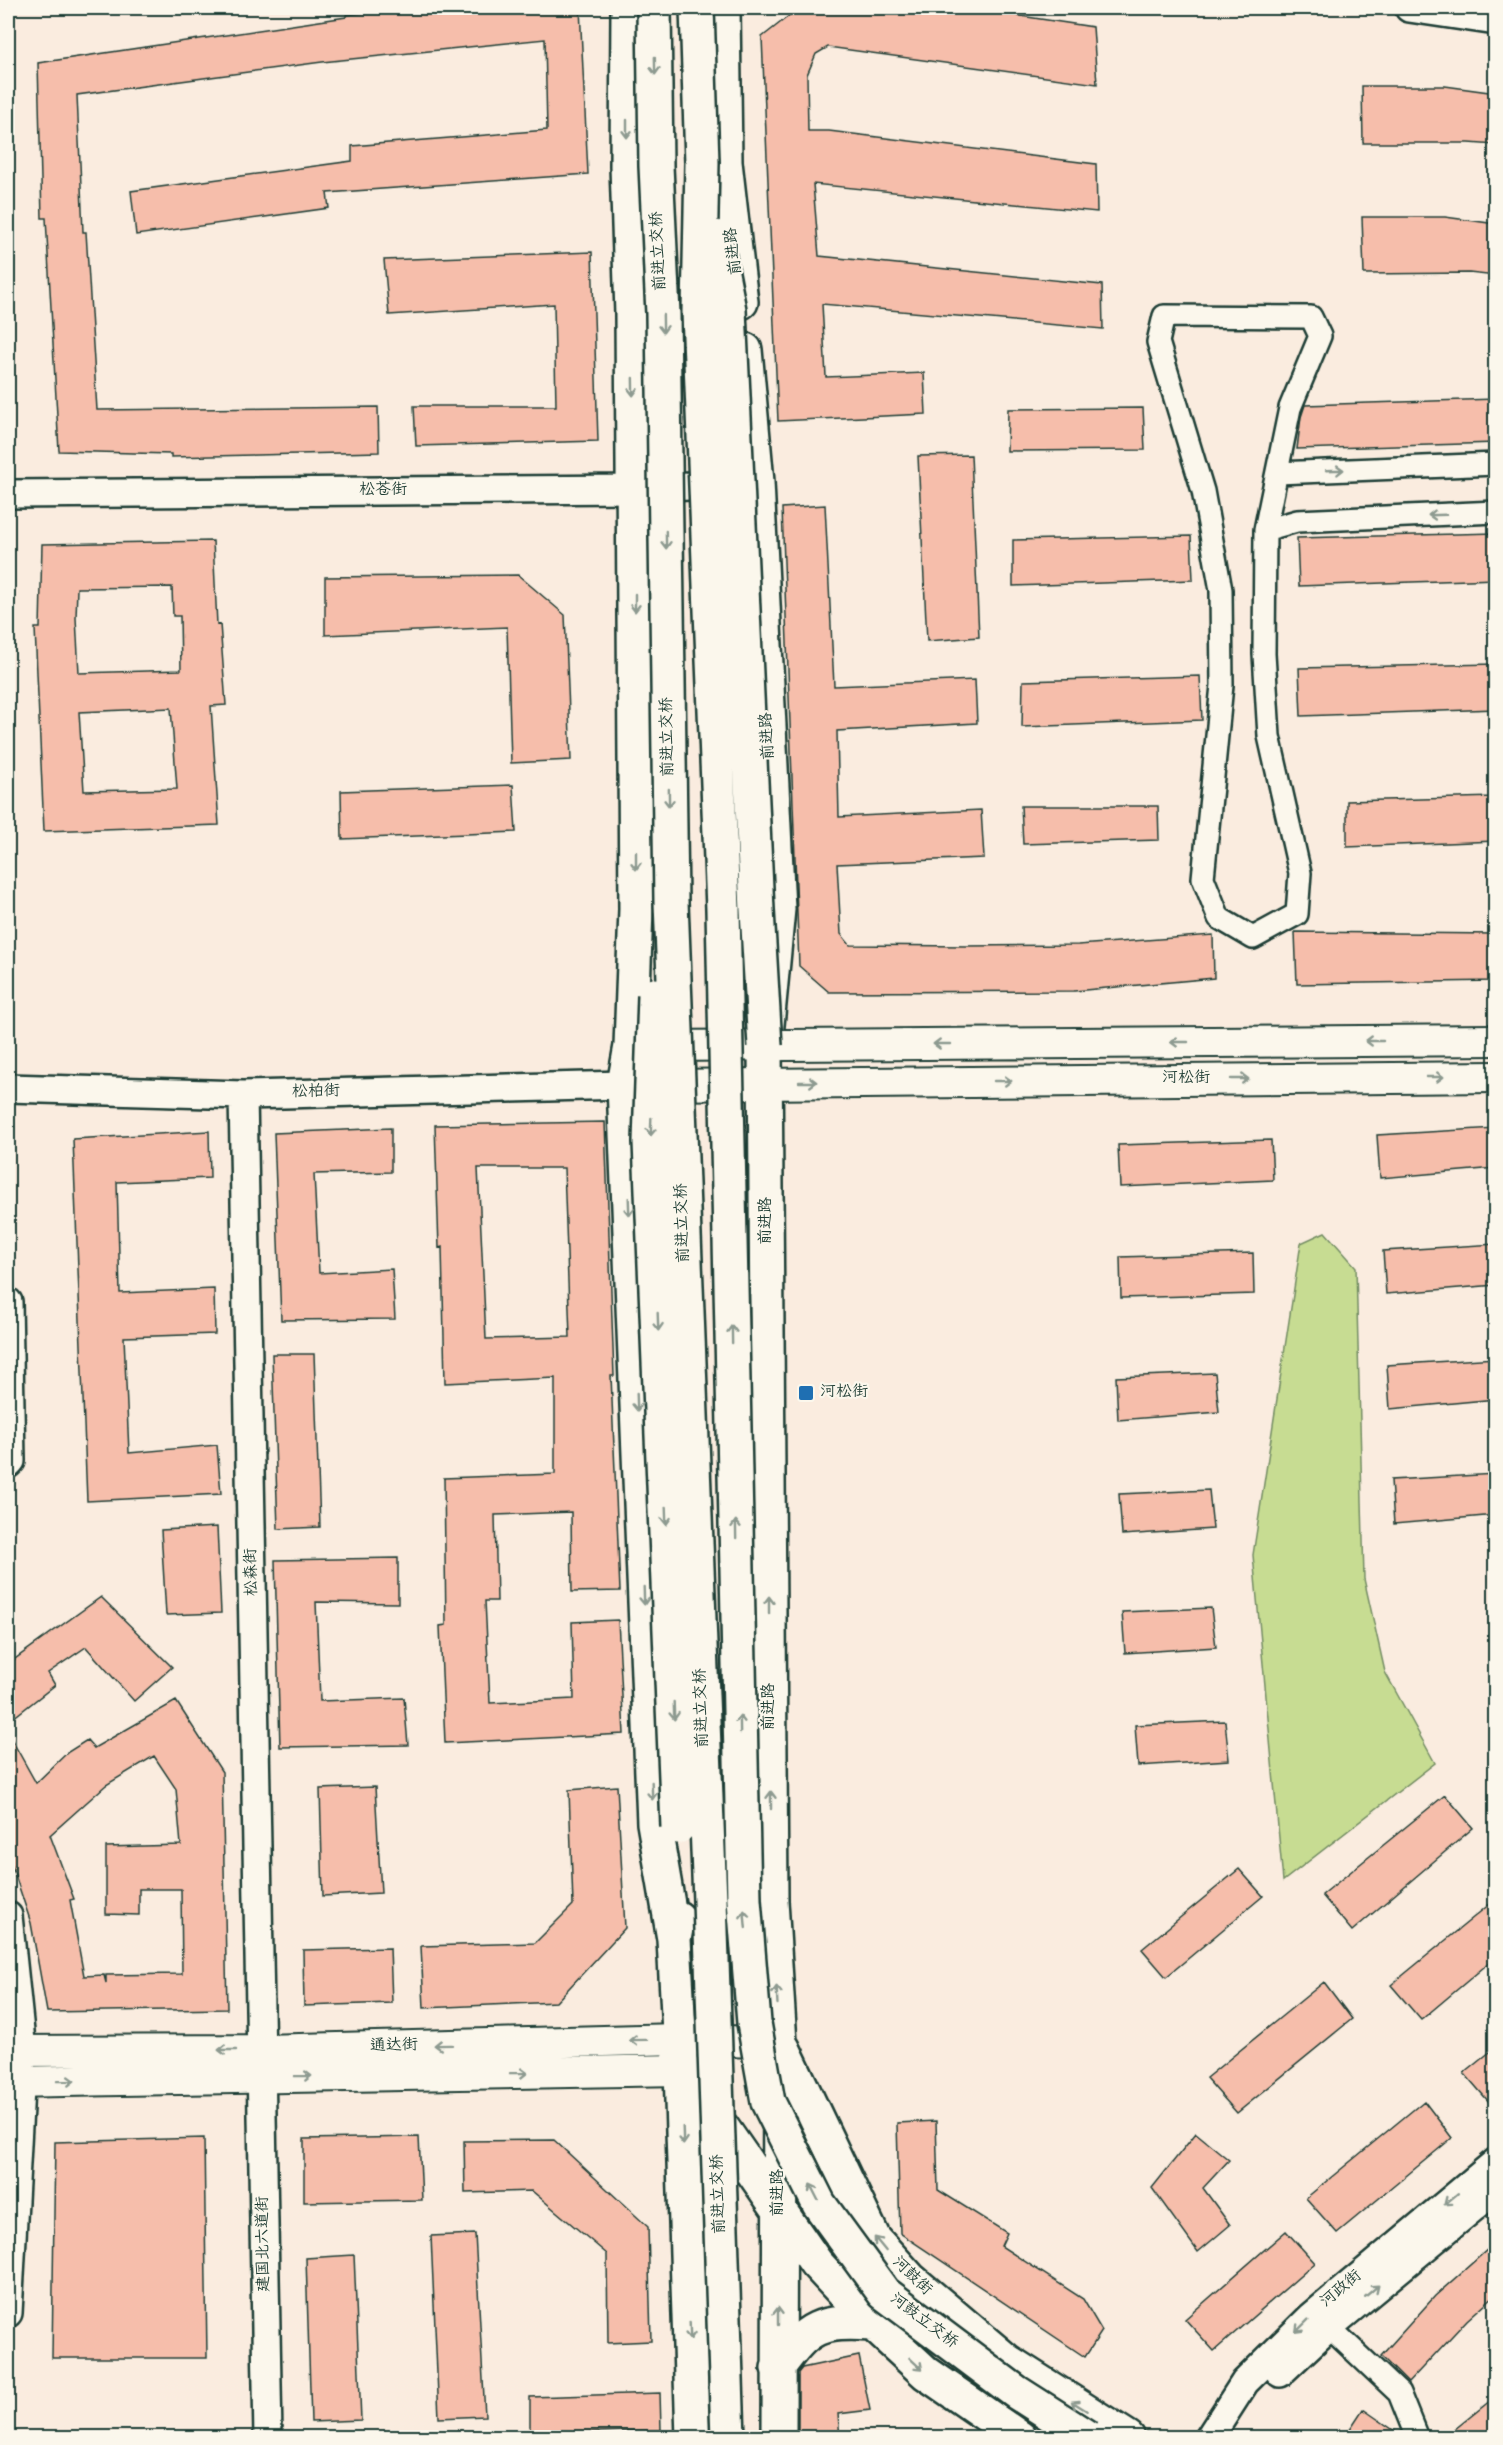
<svg xmlns="http://www.w3.org/2000/svg" width="1503" height="2445" viewBox="0 0 1503 2445" font-family="'Gochi Hand','LXGW WenKai TC',sans-serif">
<style>
.green{fill:#c7dc92;stroke:#738c63;stroke-width:1.5}
.building{fill:#f6beab;stroke:#1f3d34;stroke-width:1.5;fill-rule:evenodd}
.lines{fill:none;stroke-linecap:round;stroke-linejoin:round}
.minor-casing{stroke:#1f3d34;stroke-width:26}
.tertiary-casing{stroke:#1f3d34;stroke-width:32}
.secondary-casing{stroke:#1f3d34;stroke-width:34}
.trunk-casing{stroke:#1f3d34;stroke-width:38}
.minor{stroke:#fbf7ec;stroke-width:21}
.tertiary{stroke:#fbf7ec;stroke-width:27}
.secondary{stroke:#fbf7ec;stroke-width:30}
.trunk{stroke:#fbf7ec;stroke-width:33}
.trunk-bridge-casing{stroke:#1f3d34;stroke-width:38;stroke-linecap:butt}
.trunk-bridge{stroke:#fbf7ec;stroke-width:33}
.oneway{stroke:#8d9a90}
.poi-dot{fill:#1f6fb2;stroke:#fbf7ec;stroke-width:2}
.labels{text-anchor:middle;dominant-baseline:central;stroke-width:4.5;stroke-linejoin:round;paint-order:stroke}
.street-label{font-size:16px;fill:#1f3d34;stroke:#fbf7ec}
.poi-label{font-size:16px;fill:#1f3d34;stroke:#fbf7ec;text-anchor:start}
</style>
<rect width="100%" height="100%" fill="#faecdf"/>
<filter id="ink" filterUnits="userSpaceOnUse"><feTurbulence type="fractalNoise" baseFrequency=".0167" numOctaves="2"/><feDisplacementMap in="SourceGraphic" scale="12" xChannelSelector="R" yChannelSelector="G"/><feConvolveMatrix kernelMatrix="1 2 1 2 8 2 1 2 1" color-interpolation-filters="sRGB"/></filter>
<g filter="url(#ink)">
<!-- green -->
<path class="green" d="M 1325,1232 L 1356,1267 L 1364,1579 L 1385,1672 L 1435,1763 L 1283,1881 L 1253,1555 L 1301,1243 Z"/>
<!-- building -->
<path class="building" d="M 407,8 L 580,8 L 588,174 L 327,193 L 329,208 L 136,235 L 131,191 L 352,161 L 352,146 L 547,130 L 545,39 L 322,62 L 77,95 L 83,232 L 86,232 L 97,410 L 378,407 L 379,452 L 171,457 L 171,454 L 59,451 L 46,218 L 42,218 L 38,63 L 346,17 L 346,15 Z
M 799,8 L 967,8 L 1093,27 L 1097,84 L 828,47 L 816,54 L 807,75 L 808,131 L 829,131 L 1096,164 L 1097,212 L 813,184 L 819,256 L 1102,285 L 1103,329 L 822,304 L 826,377 L 924,373 L 926,414 L 778,421 L 762,37 Z
M 1362,86 L 1445,86 L 1496,93 L 1496,145 L 1469,143 L 1363,143 Z
M 1362,217 L 1445,217 L 1496,224 L 1496,276 L 1469,273 L 1364,274 Z
M 592,252 L 598,441 L 416,446 L 414,406 L 556,406 L 554,304 L 389,315 L 384,260 Z
M 1496,399 L 1496,443 L 1297,449 L 1301,417 L 1305,405 Z
M 1143,408 L 1145,450 L 1007,451 L 1008,409 Z
M 971,455 L 979,637 L 927,641 L 918,456 Z
M 825,505 L 834,686 L 975,680 L 977,723 L 837,731 L 839,817 L 981,810 L 984,858 L 837,864 L 841,934 L 850,945 L 966,946 L 1078,945 L 1213,935 L 1214,978 L 1074,991 L 829,992 L 799,966 L 782,508 Z
M 1496,533 L 1496,579 L 1299,586 L 1297,538 Z
M 1191,536 L 1193,580 L 1013,586 L 1013,540 Z
M 213,541 L 217,625 L 220,624 L 226,705 L 211,706 L 219,825 L 44,831 L 35,628 L 40,628 L 42,544 ZM 172,587 L 173,616 L 180,616 L 181,670 L 79,673 L 76,618 L 77,588 ZM 171,708 L 177,789 L 84,791 L 79,712 Z
M 518,575 L 565,615 L 571,760 L 511,763 L 507,627 L 325,635 L 325,577 Z
M 1496,664 L 1496,709 L 1301,716 L 1299,668 Z
M 1200,676 L 1202,720 L 1022,727 L 1023,681 Z
M 513,785 L 516,832 L 342,839 L 341,791 Z
M 1496,797 L 1496,841 L 1347,847 L 1347,801 Z
M 1021,806 L 1158,806 L 1159,840 L 1023,844 Z
M 1295,932 L 1496,934 L 1496,981 L 1297,984 Z
M 605,1122 L 614,1376 L 611,1376 L 620,1591 L 572,1592 L 571,1512 L 495,1515 L 497,1601 L 485,1601 L 490,1703 L 574,1699 L 572,1622 L 618,1620 L 624,1734 L 445,1743 L 440,1626 L 446,1625 L 444,1478 L 555,1474 L 555,1378 L 445,1383 L 442,1247 L 439,1248 L 435,1125 ZM 478,1168 L 564,1168 L 570,1337 L 486,1339 Z
M 391,1128 L 391,1172 L 314,1174 L 319,1273 L 392,1269 L 395,1319 L 281,1320 L 274,1133 Z
M 1496,1128 L 1496,1168 L 1380,1178 L 1377,1135 Z
M 209,1131 L 210,1178 L 117,1182 L 120,1293 L 214,1289 L 215,1334 L 124,1337 L 129,1453 L 217,1445 L 221,1494 L 87,1501 L 73,1139 Z
M 1271,1140 L 1273,1180 L 1120,1187 L 1118,1145 Z
M 1496,1244 L 1496,1285 L 1386,1294 L 1383,1251 Z
M 1253,1253 L 1254,1294 L 1121,1298 L 1120,1257 Z
M 272,1354 L 314,1354 L 320,1527 L 278,1529 Z
M 1496,1358 L 1496,1399 L 1390,1409 L 1387,1365 Z
M 1215,1373 L 1219,1412 L 1118,1420 L 1116,1377 Z
M 1496,1474 L 1496,1515 L 1394,1524 L 1391,1480 Z
M 1209,1490 L 1213,1529 L 1122,1535 L 1119,1494 Z
M 217,1527 L 221,1613 L 166,1615 L 161,1530 Z
M 398,1558 L 398,1603 L 316,1602 L 320,1701 L 404,1698 L 408,1745 L 280,1747 L 275,1560 Z
M 101,1597 L 172,1667 L 134,1701 L 86,1647 L 48,1673 L 55,1685 L 8,1722 L 8,1664 Z
M 1211,1608 L 1216,1647 L 1125,1653 L 1122,1612 Z
M 176,1701 L 222,1772 L 227,2009 L 47,2012 L 31,1923 L 8,1854 L 8,1733 L 36,1783 L 68,1752 L 87,1740 L 94,1748 ZM 154,1756 L 176,1789 L 181,1845 L 106,1847 L 106,1914 L 139,1915 L 139,1889 L 181,1889 L 182,1974 L 106,1975 L 106,1983 L 104,1975 L 84,1976 L 70,1900 L 74,1899 L 50,1835 L 106,1785 Z
M 1225,1721 L 1229,1760 L 1138,1766 L 1135,1725 Z
M 617,1786 L 625,1928 L 556,2002 L 424,2008 L 421,1946 L 535,1943 L 573,1905 L 569,1790 Z
M 375,1787 L 381,1893 L 323,1896 L 320,1789 Z
M 1445,1795 L 1473,1828 L 1352,1931 L 1322,1895 Z
M 1239,1869 L 1263,1896 L 1166,1977 L 1142,1949 Z
M 1496,1899 L 1496,1957 L 1421,2020 L 1391,1985 Z
M 390,1948 L 392,2003 L 304,2006 L 303,1950 Z
M 1324,1982 L 1352,2019 L 1237,2113 L 1206,2078 Z
M 1496,2047 L 1496,2110 L 1464,2073 Z
M 1424,2101 L 1452,2138 L 1337,2233 L 1306,2198 Z
M 936,2121 L 938,2190 L 1007,2233 L 1001,2246 L 1083,2299 L 1102,2331 L 1085,2357 L 900,2233 L 897,2123 Z
M 1196,2133 L 1229,2160 L 1203,2188 L 1230,2225 L 1198,2252 L 1152,2188 Z
M 419,2137 L 422,2200 L 304,2202 L 304,2139 Z
M 204,2138 L 207,2358 L 52,2358 L 55,2142 Z
M 554,2140 L 648,2227 L 651,2341 L 608,2343 L 607,2254 L 532,2191 L 465,2193 L 464,2141 Z
M 1286,2231 L 1315,2263 L 1214,2351 L 1185,2319 Z
M 475,2234 L 485,2416 L 439,2418 L 431,2236 Z
M 1496,2242 L 1496,2294 L 1467,2320 L 1408,2383 L 1381,2356 L 1435,2296 Z
M 354,2255 L 361,2420 L 311,2422 L 306,2258 Z
M 859,2356 L 870,2410 L 838,2414 L 840,2438 L 798,2438 L 798,2373 L 802,2368 Z
M 660,2393 L 661,2430 L 530,2434 L 530,2397 Z
M 1496,2396 L 1496,2438 L 1444,2438 Z
M 1363,2409 L 1402,2436 L 1403,2438 L 1344,2438 Z"/>
<g class="lines">
<!-- minor casing -->
<g class="minor-casing">
<path id="minor" d="M 1164,316 L 1311,317 L 1320,336 L 1290,408 L 1265,530 L 1264,654 L 1269,736 L 1300,873 L 1297,914 L 1253,938 L 1219,918 L 1203,878 L 1222,685 L 1221,590 L 1203,491 L 1158,342 Z
M 1277,473 L 1496,464
M 1265,530 L 1297,521 L 1496,512
M 1329,2327 L 1399,2393 L 1417,2438"/>
</g>
<!-- tertiary casing -->
<g class="tertiary-casing">
<path id="tertiary" d="M 1409,8 L 1496,21
M 8,494 L 634,489 L 726,484
M 8,1088 L 243,1095 L 624,1085
M 243,1095 L 268,2438
M 8,1302 L 11,1461 L 8,1464
M 8,1916 L 22,2051 L 8,2313
M 1280,2373 L 1329,2327 L 1496,2189
M 1209,2438 L 1245,2382 L 1311,2317 L 1496,2162"/>
</g>
<!-- secondary casing -->
<g class="secondary-casing">
<path id="secondary" d="M 653,1046 L 1496,1040
M 654,1085 L 1496,1077
M 8,2051 L 262,2050 L 678,2039 L 780,2043
M 8,2082 L 681,2070"/>
</g>
<!-- trunk casing -->
<g class="trunk-casing">
<path id="trunk" d="M 628,8 L 627,166 L 632,314 L 636,909 L 631,1046 L 624,1085 L 654,1823 L 674,1939
M 723,8 L 725,162 L 741,302
M 745,350 L 757,482 L 778,909 L 765,1046 L 771,1901 L 780,2043 L 779,2438
M 678,1918 L 674,1939 L 681,2070 L 693,2438
M 783,2048 L 874,2239 L 910,2279 L 1007,2361 L 1128,2438
M 710,2110 L 816,2263 L 873,2324 L 926,2373 L 1020,2438
M 778,2368 C 809,2325 819,2321 873,2324"/>
</g>
<!-- minor -->
<use href="#minor" class="minor"/>
<!-- tertiary -->
<use href="#tertiary" class="tertiary"/>
<!-- secondary -->
<use href="#secondary" class="secondary"/>
<!-- trunk -->
<use href="#trunk" class="trunk"/>
<!-- trunk-bridge casing -->
<g class="trunk-bridge-casing">
<path id="trunk-bridge" d="M 654,8 L 656,166 L 663,314 L 671,902 L 710,1901 L 728,2438
M 697,8 L 702,163 L 699,312 L 723,909 L 744,1900 L 754,2023 L 768,2102 L 819,2204 L 884,2293 L 1016,2392 L 1088,2438
M 715,237 L 729,310 L 757,910 L 765,1046
M 655,995 L 650,1142 L 678,1827"/>
</g>
<!-- trunk-bridge -->
<use href="#trunk-bridge" class="trunk-bridge"/>
</g>
<!-- one-way arrows -->
<defs><path id="oneway-shaft" d="M-6 0H5M1.5-3L5.5 0L1.5 3" fill="none" stroke-width="1.6" stroke-linecap="round" stroke-linejoin="round" transform="scale(1.5)"/></defs>
<g class="oneway">
<use href="#oneway-shaft" transform="translate(655 66) rotate(89)"/>
<use href="#oneway-shaft" transform="translate(627 129) rotate(90)"/>
<use href="#oneway-shaft" transform="translate(663 324) rotate(89)"/>
<use href="#oneway-shaft" transform="translate(633 387) rotate(89)"/>
<use href="#oneway-shaft" transform="translate(1335 470) rotate(-2)"/>
<use href="#oneway-shaft" transform="translate(1437 515) rotate(178)"/>
<use href="#oneway-shaft" transform="translate(666 540) rotate(89)"/>
<use href="#oneway-shaft" transform="translate(635 603) rotate(90)"/>
<use href="#oneway-shaft" transform="translate(669 798) rotate(89)"/>
<use href="#oneway-shaft" transform="translate(636 861) rotate(90)"/>
<use href="#oneway-shaft" transform="translate(1374 1041) rotate(180)"/>
<use href="#oneway-shaft" transform="translate(1179 1042) rotate(180)"/>
<use href="#oneway-shaft" transform="translate(942 1044) rotate(180)"/>
<use href="#oneway-shaft" transform="translate(1435 1077)"/>
<use href="#oneway-shaft" transform="translate(1240 1079)"/>
<use href="#oneway-shaft" transform="translate(1003 1081)"/>
<use href="#oneway-shaft" transform="translate(808 1082)"/>
<use href="#oneway-shaft" transform="translate(651 1127) rotate(92)"/>
<use href="#oneway-shaft" transform="translate(629 1207) rotate(88)"/>
<use href="#oneway-shaft" transform="translate(658 1322) rotate(88)"/>
<use href="#oneway-shaft" transform="translate(732 1334) rotate(-91)"/>
<use href="#oneway-shaft" transform="translate(637 1402) rotate(88)"/>
<use href="#oneway-shaft" transform="translate(666 1516) rotate(88)"/>
<use href="#oneway-shaft" transform="translate(736 1529) rotate(-91)"/>
<use href="#oneway-shaft" transform="translate(644 1596) rotate(88)"/>
<use href="#oneway-shaft" transform="translate(769 1605) rotate(-90)"/>
<use href="#oneway-shaft" transform="translate(674 1711) rotate(88)"/>
<use href="#oneway-shaft" transform="translate(740 1724) rotate(-91)"/>
<use href="#oneway-shaft" transform="translate(652 1791) rotate(88)"/>
<use href="#oneway-shaft" transform="translate(771 1800) rotate(-90)"/>
<use href="#oneway-shaft" transform="translate(745 1919) rotate(-95)"/>
<use href="#oneway-shaft" transform="translate(777 1995) rotate(-93)"/>
<use href="#oneway-shaft" transform="translate(638 2040) rotate(179)"/>
<use href="#oneway-shaft" transform="translate(443 2045) rotate(179)"/>
<use href="#oneway-shaft" transform="translate(227 2050) rotate(180)"/>
<use href="#oneway-shaft" transform="translate(519 2073) rotate(-1)"/>
<use href="#oneway-shaft" transform="translate(303 2076) rotate(-1)"/>
<use href="#oneway-shaft" transform="translate(66 2081) rotate(-1)"/>
<use href="#oneway-shaft" transform="translate(683 2136) rotate(88)"/>
<use href="#oneway-shaft" transform="translate(814 2192) rotate(-117)"/>
<use href="#oneway-shaft" transform="translate(1451 2199) rotate(140)"/>
<use href="#oneway-shaft" transform="translate(880 2244) rotate(-129)"/>
<use href="#oneway-shaft" transform="translate(1372 2291) rotate(-40)"/>
<use href="#oneway-shaft" transform="translate(778 2316) rotate(-90)"/>
<use href="#oneway-shaft" transform="translate(1302 2326) rotate(135)"/>
<use href="#oneway-shaft" transform="translate(690 2331) rotate(88)"/>
<use href="#oneway-shaft" transform="translate(916 2364) rotate(43)"/>
<use href="#oneway-shaft" transform="translate(1079 2406) rotate(-148)"/>
</g>
</g>
<!-- markers -->
<rect class="poi-dot" x="798" y="1385" width="16" height="16" rx="3"/>
<g class="labels">
<!-- street labels -->
<g class="street-label">
<text transform="translate(660 251) rotate(-93)">前进立交桥</text>
<text transform="translate(735 251) rotate(-97)">前进路</text>
<text x="383" y="491">松苍街</text>
<text transform="translate(769 736) rotate(-93)">前进路</text>
<text transform="translate(669 737) rotate(-91)">前进立交桥</text>
<text x="1186" y="1079">河松街</text>
<text transform="translate(316 1093) rotate(-1)">松柏街</text>
<text transform="translate(767 1221) rotate(-90)">前进路</text>
<text transform="translate(684 1223) rotate(-92)">前进立交桥</text>
<text transform="translate(253 1572) rotate(-91)">松森街</text>
<text transform="translate(770 1707) rotate(-90)">前进路</text>
<text transform="translate(703 1708) rotate(-92)">前进立交桥</text>
<text transform="translate(394 2047) rotate(-1)">通达街</text>
<text transform="translate(779 2193) rotate(-90)">前进路</text>
<text transform="translate(720 2194) rotate(-92)">前进立交桥</text>
<text transform="translate(265 2244) rotate(-91)">建国北六道街</text>
<text transform="translate(911 2277) rotate(44)">河鼓街</text>
<text transform="translate(1342 2290) rotate(-40)">河政街</text>
<text transform="translate(923 2322) rotate(37)">河鼓立交桥</text>
</g>
<!-- poi labels -->
<g class="poi-label">
<text x="820" y="1393">河松街</text>
</g>
</g>
<!-- margin -->
<rect width="1503" height="2445" fill="none" stroke="#fbf7ec" stroke-width="30"/>
<rect x="15" y="15" width="1473" height="2415" fill="none" stroke="#1f3d34" stroke-width="2" filter="url(#ink)"/>
</svg>
